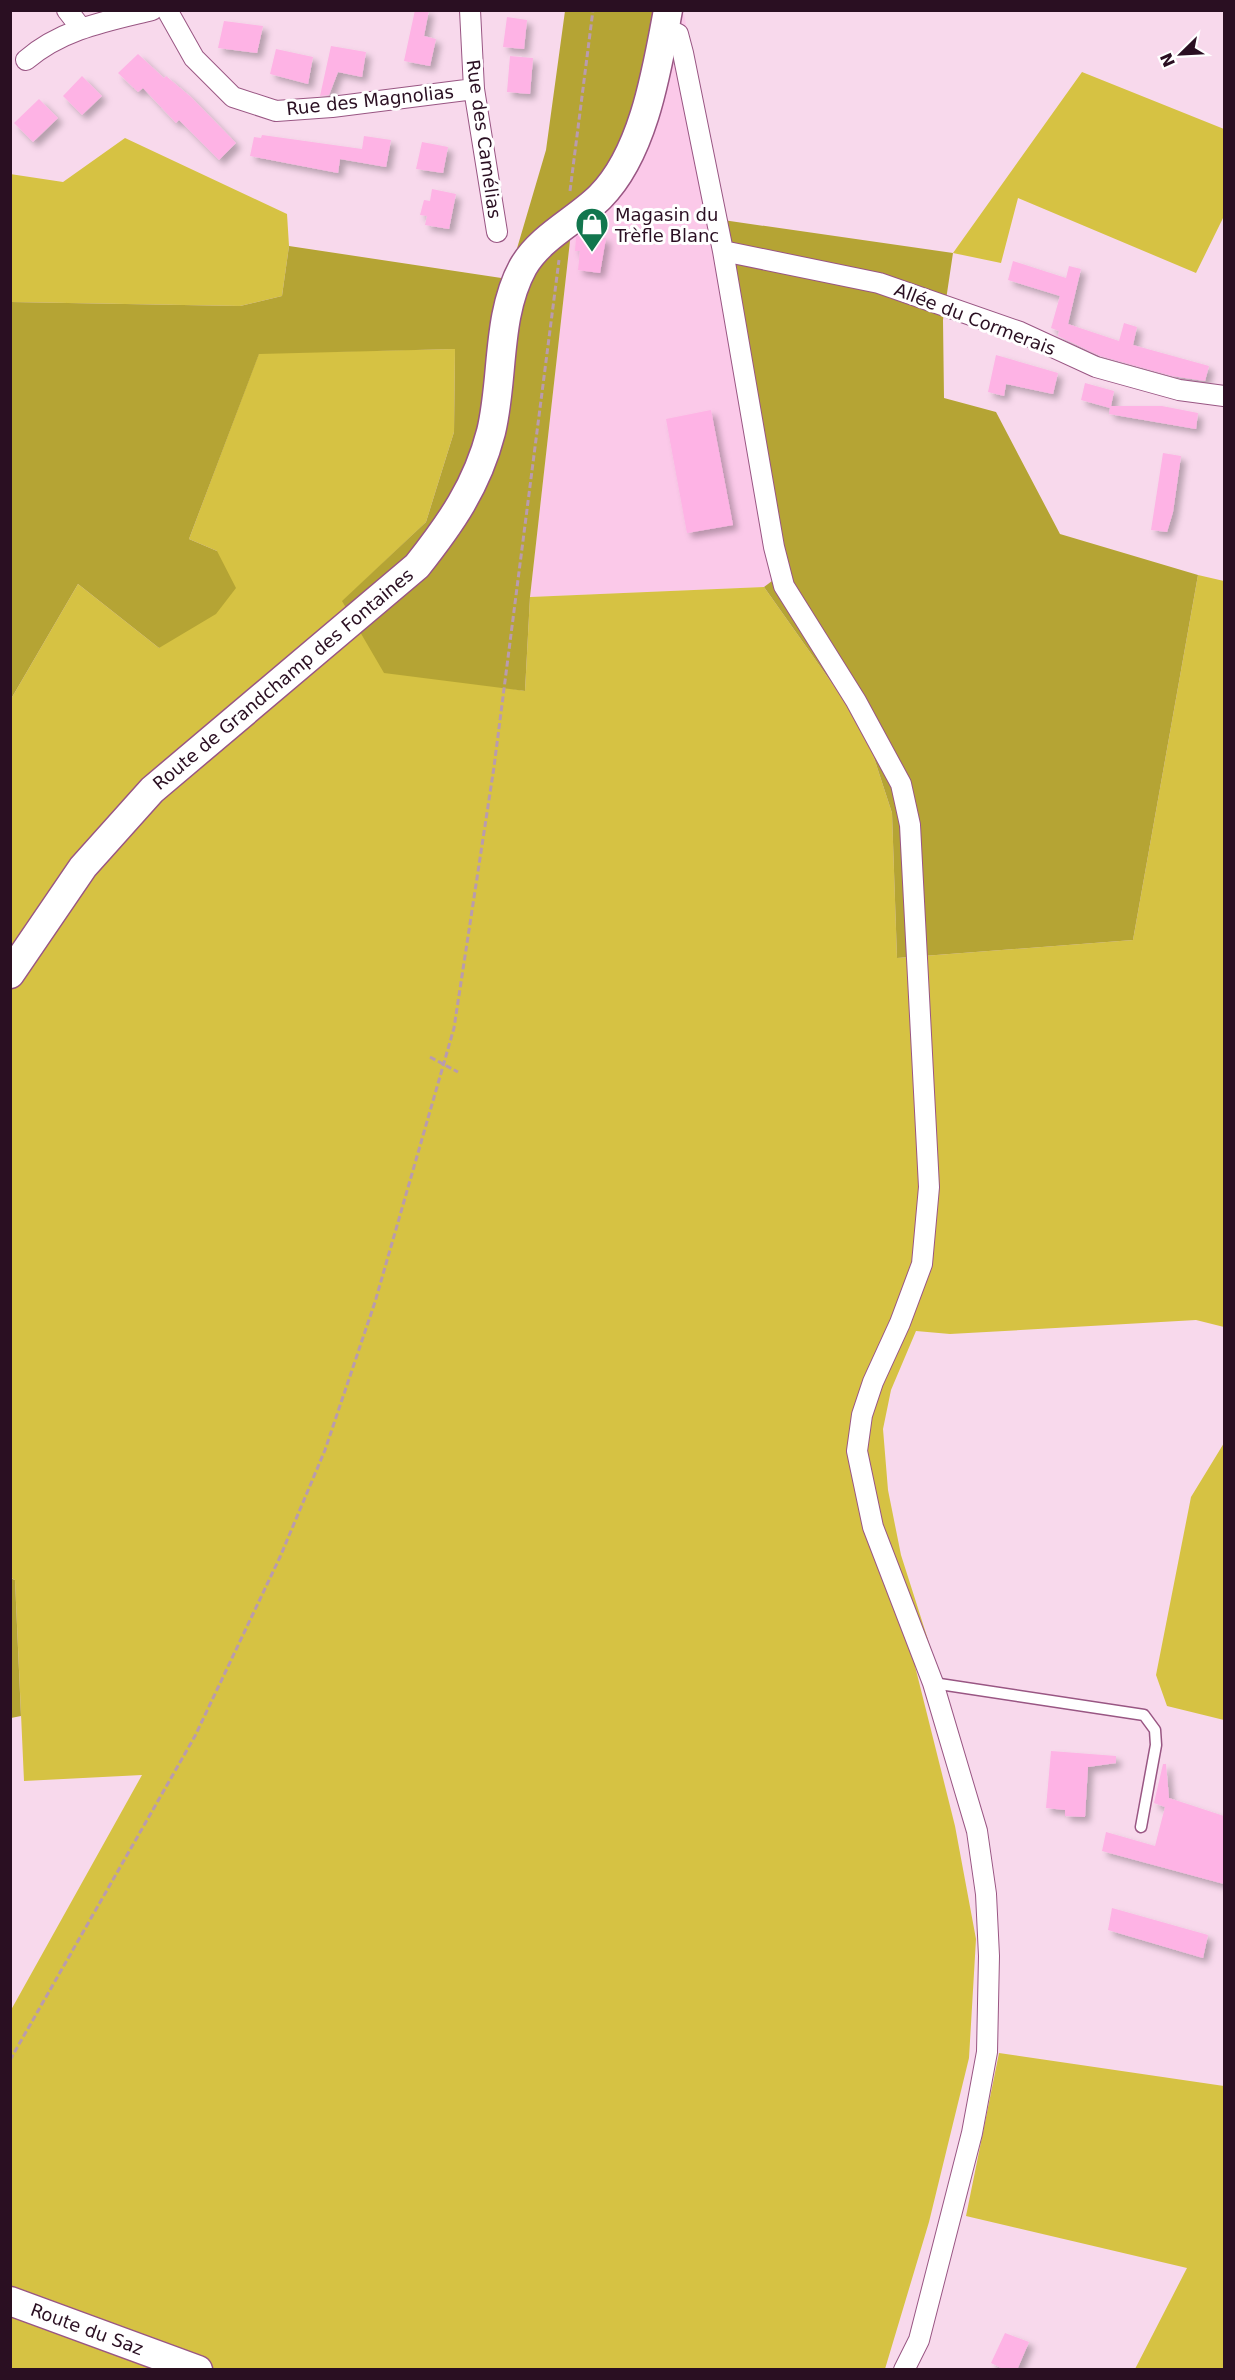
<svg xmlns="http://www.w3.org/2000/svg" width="1235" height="2380" viewBox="0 0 1235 2380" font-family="'DejaVu Sans',sans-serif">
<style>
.built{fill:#fbc9e9}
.green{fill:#d6c243}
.forest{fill:#b5a434}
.building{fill:#feb3e5;filter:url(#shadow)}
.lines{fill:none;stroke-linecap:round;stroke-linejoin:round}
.lane-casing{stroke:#995683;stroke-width:13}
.street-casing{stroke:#995683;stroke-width:22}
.secondary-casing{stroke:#995683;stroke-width:31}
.path{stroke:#b99bae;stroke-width:3;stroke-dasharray:6 3;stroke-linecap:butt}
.lane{stroke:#fff;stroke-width:10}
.street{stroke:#fff;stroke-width:20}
.secondary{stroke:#fff;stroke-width:28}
.labels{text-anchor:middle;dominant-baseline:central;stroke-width:6;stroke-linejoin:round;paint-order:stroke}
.street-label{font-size:18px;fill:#2a0f22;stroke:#fff}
.poi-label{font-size:18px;fill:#2a0f22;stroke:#fff;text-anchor:start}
</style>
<defs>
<filter id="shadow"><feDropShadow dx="5" dy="5" stdDeviation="3" flood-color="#0004"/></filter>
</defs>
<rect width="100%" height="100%" fill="#f8d9ec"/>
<!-- built -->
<path class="built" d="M 684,14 L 788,570 L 764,587 L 530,597 L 571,232 L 657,15 Z"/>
<!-- green -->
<path class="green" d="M 1082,72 L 1224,129 L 1224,216 L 1196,273 L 1018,198 L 1001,263 L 953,253 Z
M 125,138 L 287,214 L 289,246 L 282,296 L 240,306 L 11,302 L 10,174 L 63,182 Z
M 455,349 L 454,432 L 426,522 L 343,601 L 486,684 L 525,691 L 530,597 L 764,587 L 865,730 L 892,813 L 897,958 L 1133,940 L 1198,575 L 1224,581 L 1224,1327 L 1196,1320 L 950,1334 L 916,1331 L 891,1390 L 883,1429 L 888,1490 L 901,1555 L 937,1668 L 915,1666 L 955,1826 L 976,1939 L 969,2058 L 929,2222 L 885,2369 L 11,2370 L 11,2010 L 142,1775 L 24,1781 L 15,1580 L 11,1578 L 11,699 L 78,584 L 159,648 L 217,551 L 189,539 L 259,353 Z
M 1224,1443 L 1224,1720 L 1167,1706 L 1156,1675 L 1191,1497 Z
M 999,2053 L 1224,2086 L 1224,2369 L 1135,2369 L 1187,2268 L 966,2216 Z"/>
<!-- forest -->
<path class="forest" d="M 565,11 L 657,11 L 633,117 L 616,159 L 571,232 L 530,597 L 525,691 L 384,673 L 342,601 L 426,522 L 454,432 L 455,349 L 259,354 L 189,539 L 217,551 L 236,588 L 216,614 L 159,648 L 78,584 L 11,699 L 11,302 L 240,306 L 282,296 L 289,246 L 508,279 L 546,150 Z
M 723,220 L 953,253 L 943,320 L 944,398 L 996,412 L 1060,534 L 1198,575 L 1133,940 L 897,958 L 892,813 L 865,730 L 764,587 L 788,569 Z
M 10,1578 L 15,1580 L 21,1716 L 11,1718 Z"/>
<!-- building -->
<path class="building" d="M 415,10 L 429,10 L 424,36 L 436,39 L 430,66 L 404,61 Z
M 507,17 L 527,20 L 524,49 L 503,47 Z
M 224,21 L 263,26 L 257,53 L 218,48 Z
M 331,46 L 366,52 L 362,77 L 338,72 L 329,95 L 320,96 Z
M 276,49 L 313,57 L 308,84 L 270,74 Z
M 138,54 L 164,78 L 166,76 L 191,97 L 236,143 L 219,160 L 179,120 L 176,123 L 143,88 L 138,92 L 118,73 Z
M 510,56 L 533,58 L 530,94 L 507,92 Z
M 82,76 L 102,96 L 82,115 L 63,96 Z
M 39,99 L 58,118 L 33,142 L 14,123 Z
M 262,135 L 362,149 L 364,136 L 391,140 L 386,167 L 340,159 L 338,173 L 250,156 L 254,137 L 261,138 Z
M 422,142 L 448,147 L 443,173 L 416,169 Z
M 432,189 L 456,194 L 449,229 L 425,225 L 427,216 L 420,215 L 424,200 L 430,201 Z
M 579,235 L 606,238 L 600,273 L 578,270 L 580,251 L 575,251 L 576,237 Z
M 1013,261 L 1066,278 L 1069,266 L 1081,269 L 1068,324 L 1119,341 L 1124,323 L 1137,327 L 1133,345 L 1209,366 L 1205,381 L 1172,376 L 1100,356 L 1058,336 L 1059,331 L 1051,328 L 1060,296 L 1008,280 Z
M 996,355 L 1058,373 L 1053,394 L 1006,384 L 1004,396 L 988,392 Z
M 1085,383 L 1114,391 L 1111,406 L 1162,406 L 1198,413 L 1196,429 L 1109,414 L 1110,408 L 1081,400 Z
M 711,410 L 733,525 L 687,533 L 666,419 Z
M 1163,453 L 1181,456 L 1173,512 L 1167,532 L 1151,530 Z
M 1051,1751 L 1116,1756 L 1116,1763 L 1088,1767 L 1085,1817 L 1065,1816 L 1065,1810 L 1046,1808 Z
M 1163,1764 L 1166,1764 L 1169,1798 L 1224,1816 L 1224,1884 L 1102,1851 L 1106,1832 L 1155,1846 L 1165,1807 L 1154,1803 Z
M 1112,1908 L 1208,1935 L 1203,1958 L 1108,1930 Z
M 1005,2333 L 1029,2342 L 1017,2370 L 1005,2370 L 991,2363 Z"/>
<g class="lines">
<!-- lane casing -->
<g class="lane-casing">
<path id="lane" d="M 933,1683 L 1144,1715 L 1155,1730 L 1156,1745 L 1141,1827"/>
</g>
<!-- street casing -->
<g class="street-casing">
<path id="street" d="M 67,10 L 81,28
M 167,10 L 194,58 L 233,97 L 276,111 L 332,107 L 474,89
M 470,10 L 474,89 L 497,232
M 665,28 L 678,34 L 683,53 L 723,251 L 774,547 L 784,586 L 856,701 L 901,784 L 910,825 L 929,1187 L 922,1264 L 900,1323 L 873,1382 L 862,1415 L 857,1451 L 873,1527 L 933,1683 L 977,1831 L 986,1894 L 989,1956 L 987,2052 L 972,2133 L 919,2340 L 904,2370
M 26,60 C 62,29 107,21 152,10
M 723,251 L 879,283 L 1020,332 L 1096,367 L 1179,390 L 1224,396"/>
</g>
<!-- secondary casing -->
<g class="secondary-casing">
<path id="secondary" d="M 10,974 L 83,867 L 152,790 L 417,566 C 451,523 477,486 491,432 C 504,379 496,316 523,267 C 540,237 577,220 600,197 C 644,153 657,69 668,10
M 10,2301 L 198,2370"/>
</g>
<!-- path -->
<path class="path" d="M 570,191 L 593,10
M 430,1057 L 458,1072
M 10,2060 L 195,1736 L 280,1557 L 325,1450 L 375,1302 L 454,1028 L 494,767 L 559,260"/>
<!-- lane -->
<use href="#lane" class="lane"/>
<!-- street -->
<use href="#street" class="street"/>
<!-- secondary -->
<use href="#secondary" class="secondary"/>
</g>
<!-- icons -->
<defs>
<g id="shop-pin" transform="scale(1.725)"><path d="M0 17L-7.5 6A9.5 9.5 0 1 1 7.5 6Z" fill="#12764e" stroke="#fff"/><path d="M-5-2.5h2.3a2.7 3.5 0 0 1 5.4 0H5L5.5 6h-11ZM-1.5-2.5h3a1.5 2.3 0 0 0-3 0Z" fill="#fff"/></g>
</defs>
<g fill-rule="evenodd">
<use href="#shop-pin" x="592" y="224"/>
</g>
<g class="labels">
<!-- street labels -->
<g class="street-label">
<text transform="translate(370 100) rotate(-6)">Rue des Magnolias</text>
<text transform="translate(484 139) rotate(82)">Rue des Camélias</text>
<text transform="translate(975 319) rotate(21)">Allée du Cormerais</text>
<text transform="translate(283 679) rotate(-40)">Route de Grandchamp des Fontaines</text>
<text transform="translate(87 2329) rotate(20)">Route du Saz</text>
</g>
<!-- poi labels -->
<g class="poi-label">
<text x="615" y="214">Magasin du<tspan x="615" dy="21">Trèfle Blanc</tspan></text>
</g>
</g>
<!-- border -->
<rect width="1235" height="2380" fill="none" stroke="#2a0f22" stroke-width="24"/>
<!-- north arrow -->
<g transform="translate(1181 54) rotate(246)" stroke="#ffffff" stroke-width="4.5" paint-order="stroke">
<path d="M0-4.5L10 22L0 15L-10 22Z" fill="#2a0f22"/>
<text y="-9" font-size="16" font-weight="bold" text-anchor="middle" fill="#2a0f22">N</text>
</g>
</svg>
